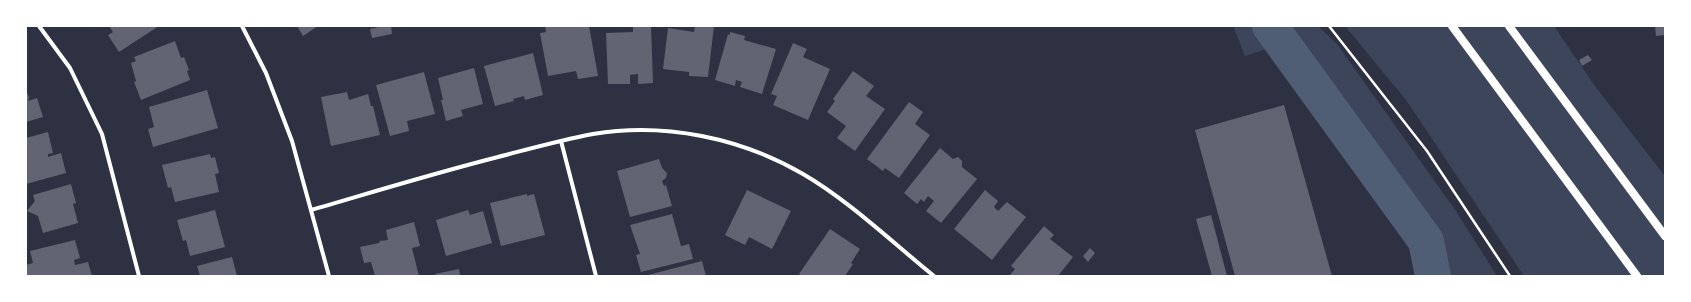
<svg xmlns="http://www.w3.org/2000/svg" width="1691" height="302" viewBox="0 0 1691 302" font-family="'PT Sans',sans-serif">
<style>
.green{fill:#3c4559}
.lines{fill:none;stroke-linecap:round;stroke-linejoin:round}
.river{stroke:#4f5d75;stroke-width:36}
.building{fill:#626471}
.path{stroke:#fff;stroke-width:2.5}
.minor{stroke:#fff;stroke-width:4}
.secondary{stroke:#fff;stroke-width:8}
</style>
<rect width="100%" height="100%" fill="#2d3142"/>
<!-- green -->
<path class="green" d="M 1233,26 L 1318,26 L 1337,44 L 1456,211 L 1497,276 L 1431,276 L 1331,114 L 1278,45 L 1245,56 Z
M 1345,26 L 1554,26 L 1595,86 L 1665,176 L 1665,276 L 1524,276 L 1406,100 Z"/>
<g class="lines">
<!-- river -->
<path class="river" d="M 1270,26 L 1426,241 L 1433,276"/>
</g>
<!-- building -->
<path class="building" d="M 109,26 L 159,26 L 119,52 L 108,35 L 113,32 Z
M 297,26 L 318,26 L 303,36 Z
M 383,26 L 391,26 L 392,34 L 372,38 L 370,29 Z
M 545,26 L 589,26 L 598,76 L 578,79 L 576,71 L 548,76 L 540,33 L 546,32 Z
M 633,26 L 651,26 L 653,83 L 638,84 L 638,74 L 630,75 L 630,84 L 608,84 L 606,33 L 633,32 Z
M 695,26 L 714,26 L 708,77 L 689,76 L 689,72 L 663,69 L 668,28 L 694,32 Z
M 1655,26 L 1665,26 L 1665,35 L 1656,36 Z
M 730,32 L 745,36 L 744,40 L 776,49 L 762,94 L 740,87 L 742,82 L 736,80 L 735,86 L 715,80 L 728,34 L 730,35 Z
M 175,41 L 181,58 L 184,57 L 189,70 L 187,71 L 190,80 L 141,100 L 134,82 L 136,81 L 131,63 L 136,61 L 134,57 Z
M 793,43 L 807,49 L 803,57 L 830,69 L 808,120 L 773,105 L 777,96 L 771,94 Z
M 533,53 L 543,95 L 525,100 L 524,96 L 513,99 L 514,101 L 495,106 L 484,66 Z
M 1588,55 L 1592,60 L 1582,66 L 1579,60 Z
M 474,68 L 483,104 L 461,110 L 463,116 L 446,121 L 441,100 L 443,100 L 438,78 Z
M 853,71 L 874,86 L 866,96 L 885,109 L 855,151 L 837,138 L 846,126 L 827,112 L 835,101 L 833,99 Z
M 424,72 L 435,114 L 407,121 L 409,131 L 390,136 L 376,85 Z
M 207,90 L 218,128 L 153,147 L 148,129 L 154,127 L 149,107 Z
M 26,91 L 29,97 L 28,101 L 37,98 L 43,117 L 26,122 Z
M 347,92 L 349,100 L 368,94 L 371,106 L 373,106 L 380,135 L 331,146 L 321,97 Z
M 909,102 L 923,112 L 915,124 L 930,135 L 899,178 L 885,168 L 883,171 L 867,159 Z
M 1284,105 L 1332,276 L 1235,276 L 1195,130 Z
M 48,132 L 53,153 L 48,154 L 48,157 L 61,153 L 66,173 L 26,184 L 26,138 Z
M 940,148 L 953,159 L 958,157 L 962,161 L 962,167 L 977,179 L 941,223 L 926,211 L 934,201 L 928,196 L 924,202 L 921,199 L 917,204 L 904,193 Z
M 210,154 L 211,158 L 215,157 L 219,173 L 215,174 L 219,192 L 175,202 L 171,187 L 168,188 L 162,165 Z
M 659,159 L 662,168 L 667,173 L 666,178 L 662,181 L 664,186 L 666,185 L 672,206 L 630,217 L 617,171 Z
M 71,184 L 76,203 L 73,204 L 78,223 L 43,233 L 38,216 L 27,211 L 35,201 L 33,195 Z
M 747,190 L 791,211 L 772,249 L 749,237 L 745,245 L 725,235 Z
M 985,190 L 998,201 L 994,207 L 998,211 L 1007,202 L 1026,217 L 992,260 L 954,229 Z
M 527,194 L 527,196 L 534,194 L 545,235 L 501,246 L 490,203 Z
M 215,210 L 225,247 L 190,256 L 186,240 L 183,241 L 177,220 Z
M 468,210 L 470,215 L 483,211 L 492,243 L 446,256 L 436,220 Z
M 672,214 L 681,246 L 689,244 L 693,259 L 641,272 L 636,255 L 640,254 L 630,225 Z
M 1211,215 L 1216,234 L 1227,276 L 1212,276 L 1196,219 Z
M 414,222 L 420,246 L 412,248 L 419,276 L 375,276 L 371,262 L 364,263 L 360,247 L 379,243 L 380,241 L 388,240 L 386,230 Z
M 1044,226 L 1054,235 L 1050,239 L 1073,257 L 1058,276 L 1009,276 L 1015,269 L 1011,266 Z
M 830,229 L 860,249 L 851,263 L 853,264 L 845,276 L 843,275 L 842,276 L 802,276 L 799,274 Z
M 75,240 L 80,258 L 74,260 L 75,265 L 88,262 L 92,276 L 26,276 L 26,265 L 33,263 L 30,251 Z
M 1090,248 L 1095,253 L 1088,262 L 1083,256 Z
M 232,257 L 237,276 L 200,276 L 197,266 Z
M 702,261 L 706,276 L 648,276 L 648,275 Z
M 459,269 L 460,276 L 436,276 L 435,274 Z"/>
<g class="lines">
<!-- path -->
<path class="path" d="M 1329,26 L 1427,151 L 1510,276"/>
<!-- minor -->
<path class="minor" d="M 39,26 L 70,68 L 102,134 L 139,276
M 242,26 L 266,73 L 292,141 L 329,276
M 561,141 L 596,276
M 311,210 C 373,192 435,173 498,157 C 529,149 561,140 593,134 C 665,122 741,138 803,174 C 848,200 893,243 934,276"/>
<!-- secondary -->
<path class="secondary" d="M 1452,26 L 1637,276
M 1509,26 L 1665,236"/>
</g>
<!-- border -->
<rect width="1691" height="302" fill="none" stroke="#ffffff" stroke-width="54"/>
</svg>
